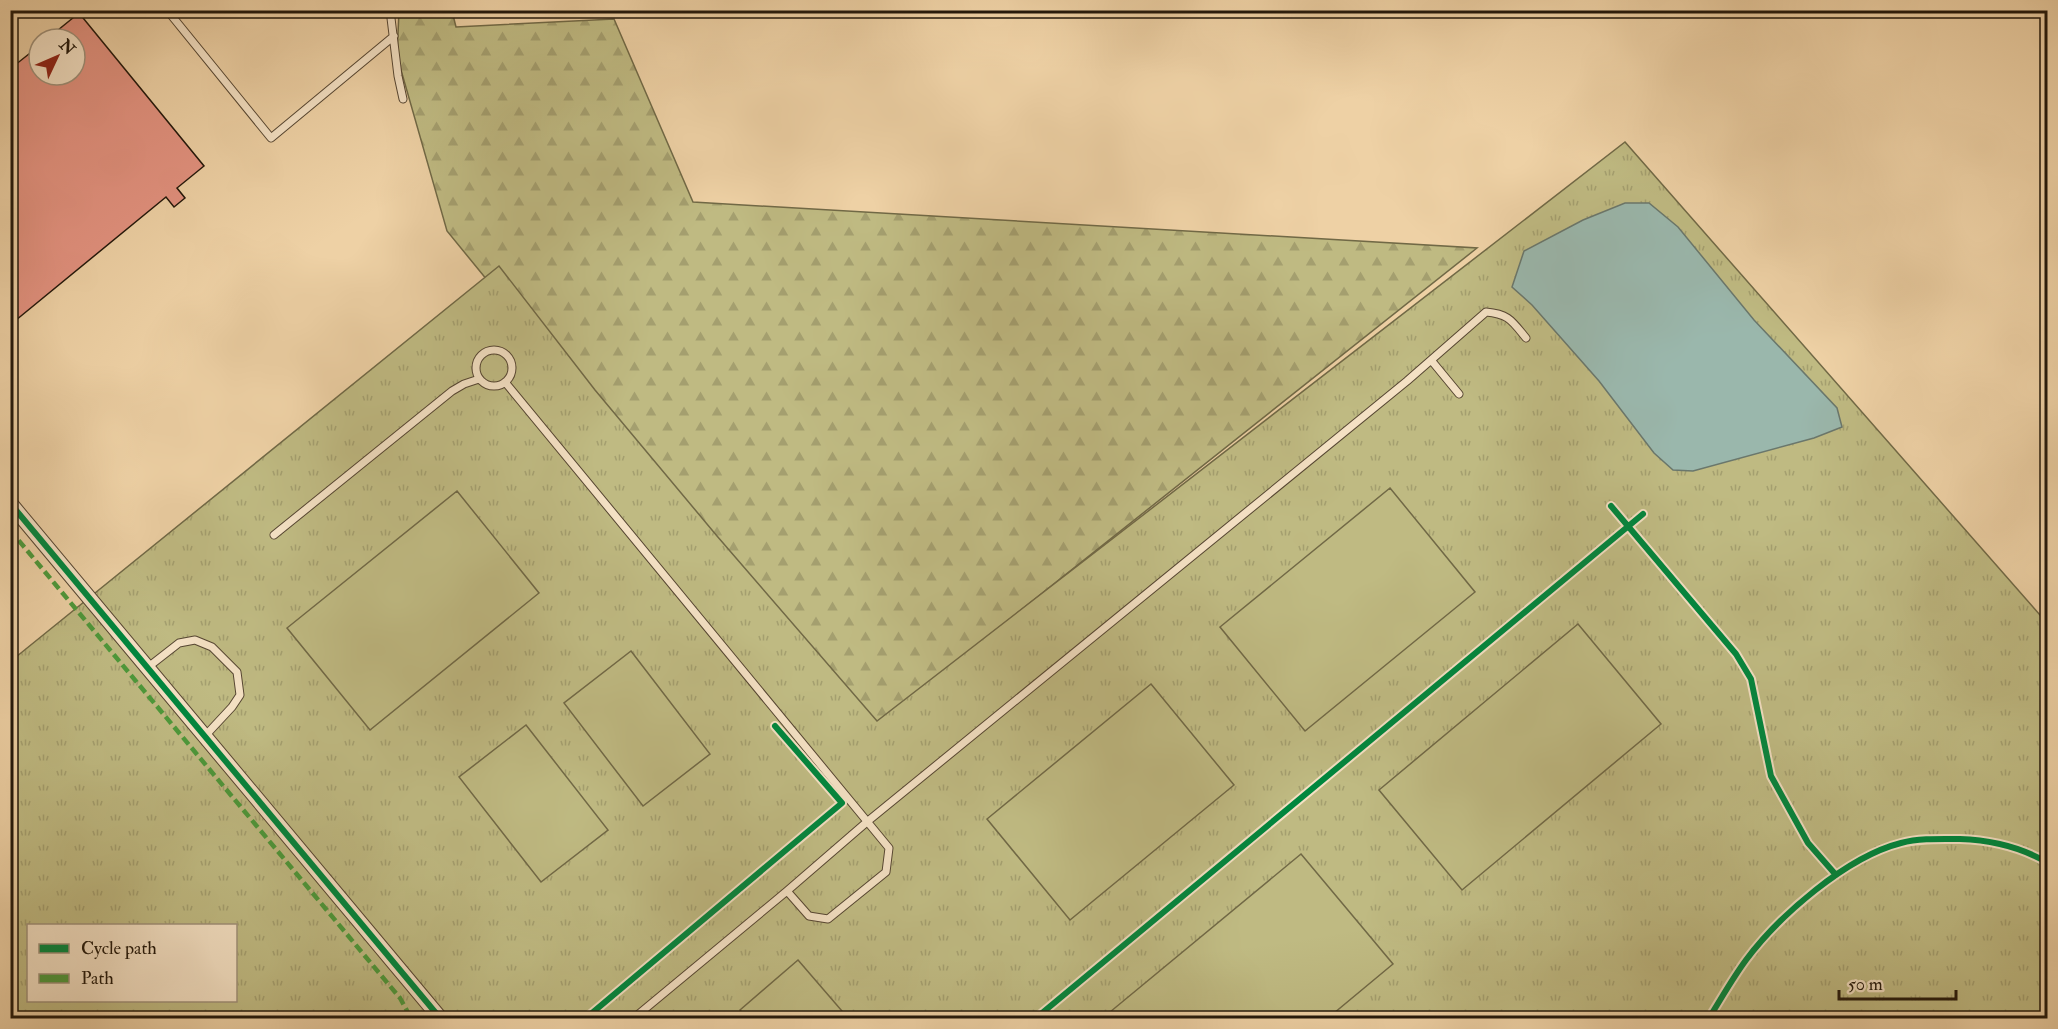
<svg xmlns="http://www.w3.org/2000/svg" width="2058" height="1029" viewBox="0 0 2058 1029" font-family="'IM FELL Double Pica',serif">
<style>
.forest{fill:url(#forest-firs);stroke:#716946;stroke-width:1.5}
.park{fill:url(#park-tufts);stroke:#716946;stroke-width:1.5;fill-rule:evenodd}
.pitch{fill:#bfba82;stroke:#716946;stroke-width:1.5}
.water{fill:#9ab7ac;stroke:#6a776c;stroke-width:1.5}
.building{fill:#e39280;stroke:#23180b;stroke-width:1.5}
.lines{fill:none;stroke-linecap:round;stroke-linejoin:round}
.lane-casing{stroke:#564632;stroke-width:9}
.street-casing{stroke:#564632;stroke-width:16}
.lane{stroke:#f4e1c4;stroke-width:7}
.street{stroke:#f4e1c4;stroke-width:14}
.quiet{stroke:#4d993b;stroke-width:4.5;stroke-dasharray:9 4.5;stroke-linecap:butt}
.cycleway-casing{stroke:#f4e1c4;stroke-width:10}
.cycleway{stroke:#00873e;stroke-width:6}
</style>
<defs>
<pattern id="forest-firs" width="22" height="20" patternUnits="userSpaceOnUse" patternTransform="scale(1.5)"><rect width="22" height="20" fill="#bfba82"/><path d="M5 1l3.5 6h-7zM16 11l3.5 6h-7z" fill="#a49f6f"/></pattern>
<pattern id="park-tufts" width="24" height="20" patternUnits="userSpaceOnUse" patternTransform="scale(1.5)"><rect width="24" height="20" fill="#bfba82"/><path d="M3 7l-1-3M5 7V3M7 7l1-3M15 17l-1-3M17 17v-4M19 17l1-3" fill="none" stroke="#a49f6f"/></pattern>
</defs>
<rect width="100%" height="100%" fill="#eed1a5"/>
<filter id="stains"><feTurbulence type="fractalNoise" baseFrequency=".00333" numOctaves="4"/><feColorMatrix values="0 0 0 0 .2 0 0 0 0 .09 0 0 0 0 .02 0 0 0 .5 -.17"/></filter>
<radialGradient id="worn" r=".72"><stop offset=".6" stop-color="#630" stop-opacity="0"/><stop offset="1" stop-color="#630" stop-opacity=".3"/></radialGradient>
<!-- forest -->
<path class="forest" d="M 399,11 L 452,11 L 456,27 L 614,19 L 693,202 L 1477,248 L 861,737 L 447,231 L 397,56 Z"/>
<!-- park -->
<path class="park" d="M 1625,142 L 2047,623 L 2047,1018 L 11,1018 L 11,661 L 499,266 L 595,390 L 717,536 L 877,721 ZM 28,926 L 236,926 L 236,1000 L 28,1000 Z"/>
<!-- pitch -->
<path class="pitch" d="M 1390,488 L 1475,592 L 1305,731 L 1220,627 Z
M 457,491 L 539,593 L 370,730 L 287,628 Z
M 1578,624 L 1661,724 L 1462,890 L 1379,790 Z
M 631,651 L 710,754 L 643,806 L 564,703 Z
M 1151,684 L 1234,785 L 1070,920 L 987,819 Z
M 526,725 L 608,830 L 541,882 L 459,777 Z
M 1301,854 L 1393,964 L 1328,1018 L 1115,1018 L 1110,1012 Z
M 798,960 L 848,1018 L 748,1018 L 740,1010 Z"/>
<!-- water -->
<path class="water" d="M 1625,203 L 1649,203 L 1678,227 L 1754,320 L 1837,408 L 1842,427 L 1814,438 L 1693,471 L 1673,470 L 1654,453 L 1599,381 L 1532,305 L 1512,287 L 1524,251 L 1583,220 Z"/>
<!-- building -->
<path class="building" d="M 79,13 L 204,166 L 177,188 L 185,198 L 174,207 L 166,197 L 10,325 L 10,69 L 39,46 L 39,75 L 75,75 L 75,39 L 47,39 Z"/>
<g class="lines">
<!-- lane casing -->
<g class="lane-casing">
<path id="lane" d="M 167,10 L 271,138 L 394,36
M 390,10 L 398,76 L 403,99
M 10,19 L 21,10
M476 368a18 18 0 1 1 36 0a18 18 0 1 1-36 0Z
M 1431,360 L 1459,394
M 505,382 L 889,848 L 886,872 L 828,919 L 809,916 L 787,891
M 274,535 L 452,391 L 464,384 L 479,379
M 147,668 L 179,643 L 195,640 L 212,647 L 237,672 L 240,695 L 232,707 L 205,736
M 634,1018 L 787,891 L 868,821 L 1407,381 L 1486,312 C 1509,314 1512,321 1526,338"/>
</g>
<!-- street casing -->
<g class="street-casing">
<path id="street" d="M 10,503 L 440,1018"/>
</g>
<!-- lane -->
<use href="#lane" class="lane"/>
<!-- street -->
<use href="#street" class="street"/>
<!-- quiet -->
<path class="quiet" d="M 10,530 L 400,998 L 411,1018"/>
<!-- cycleway casing -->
<g class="cycleway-casing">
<path id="cycleway" d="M 10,503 L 440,1018
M 1611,506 L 1736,654 L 1751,679 L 1771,776 L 1808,843 L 1836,875
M 586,1018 L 842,803 L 775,726
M 1036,1018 L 1643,514
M 1709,1018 C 1721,999 1732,979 1746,960 C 1779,916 1846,857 1901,843 C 1920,838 1941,839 1960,839 C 1990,840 2021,847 2048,863"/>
</g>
<!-- cycleway -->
<use href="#cycleway" class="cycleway"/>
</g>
<!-- margin -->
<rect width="2058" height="1029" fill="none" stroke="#eed1a5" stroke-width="36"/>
<rect x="12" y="12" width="2034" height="1005" fill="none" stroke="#23180b" stroke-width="3"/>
<rect x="18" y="18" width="2022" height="993" fill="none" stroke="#23180b" stroke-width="1.5"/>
<!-- legend -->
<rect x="27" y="924" width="210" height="78" fill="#f4e1c4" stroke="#a0917a" stroke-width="1.5"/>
<rect x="39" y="944" width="30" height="9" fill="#00873e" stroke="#a0917a" stroke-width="1.5"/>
<text x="81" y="954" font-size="18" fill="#23180b">Cycle path</text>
<rect x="39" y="974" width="30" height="9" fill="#4d993b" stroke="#a0917a" stroke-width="1.5"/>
<text x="81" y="984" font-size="18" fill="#23180b">Path</text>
<!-- north arrow -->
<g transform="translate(57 57) rotate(46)"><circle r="28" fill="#f4e1c4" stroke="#a0917a" stroke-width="1.5"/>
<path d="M0-4.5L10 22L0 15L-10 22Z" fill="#8f2418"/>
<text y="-9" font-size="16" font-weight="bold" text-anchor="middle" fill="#23180b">N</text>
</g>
<!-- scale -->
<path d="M1839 990v9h117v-9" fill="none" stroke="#23180b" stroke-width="3"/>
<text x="1848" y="990" font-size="18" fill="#23180b" stroke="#f4e1c4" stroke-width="4.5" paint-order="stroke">50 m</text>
<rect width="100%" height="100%" filter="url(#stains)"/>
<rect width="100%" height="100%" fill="url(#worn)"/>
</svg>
